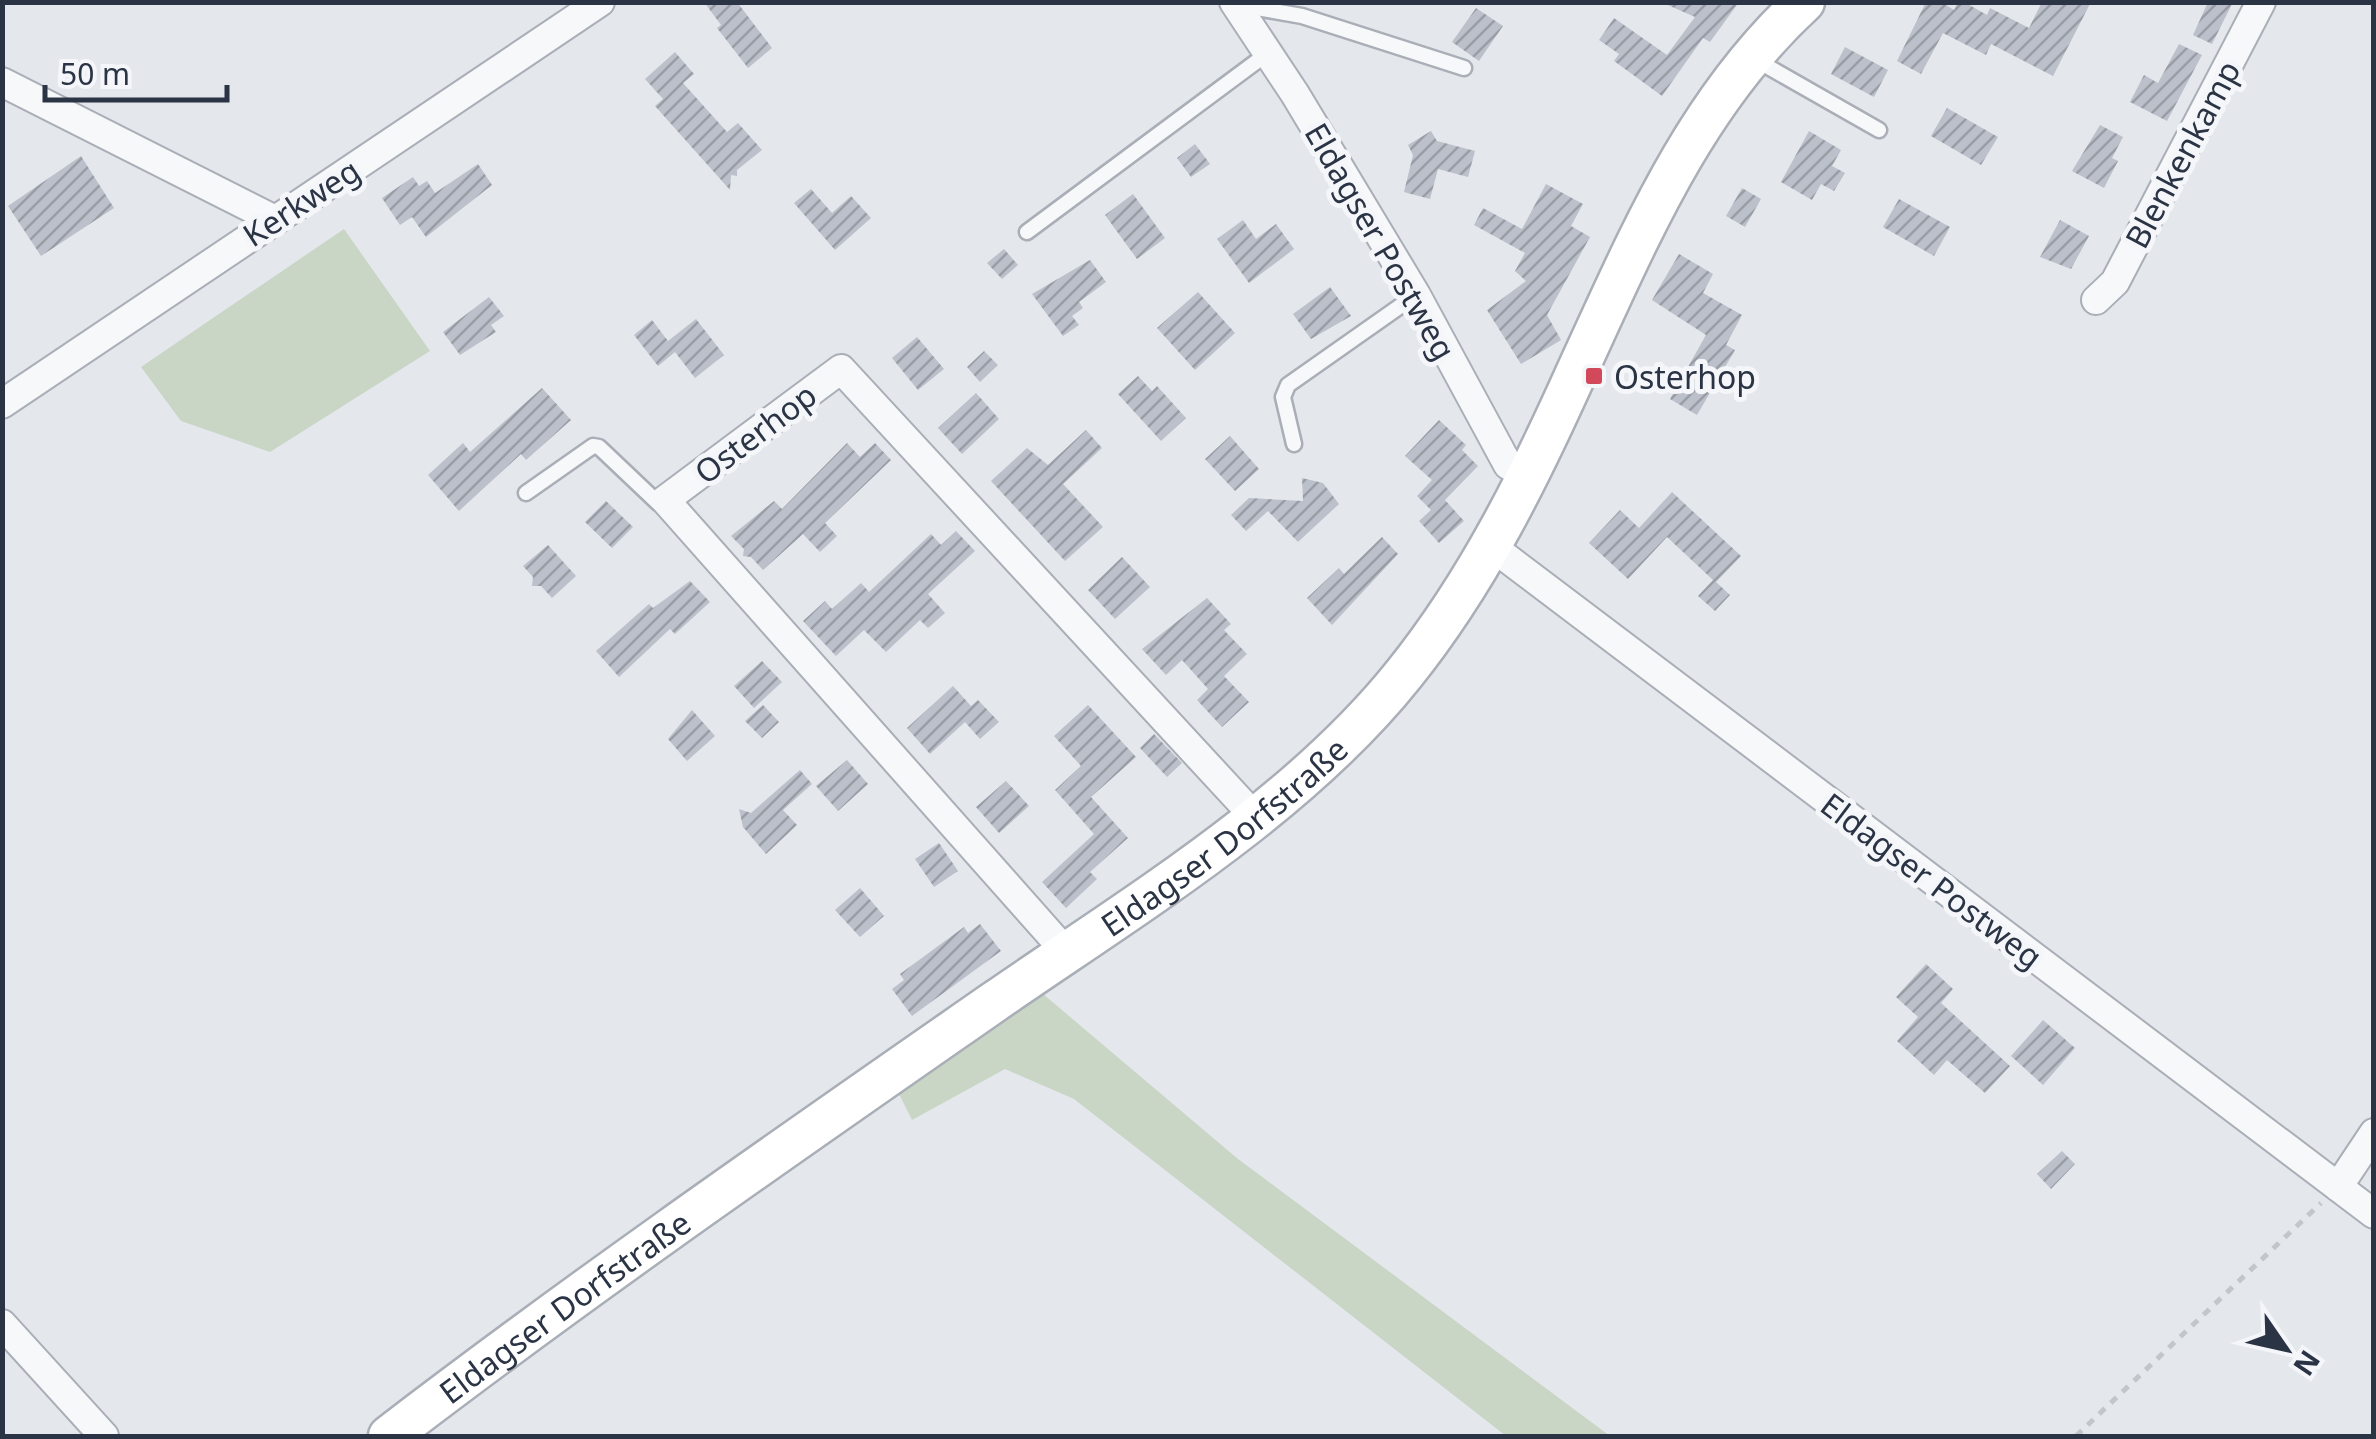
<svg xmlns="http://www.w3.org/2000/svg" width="2376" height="1439" viewBox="0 0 2376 1439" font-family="'Noto Sans',sans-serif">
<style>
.green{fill:#c9d6c5}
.building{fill:url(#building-hatch)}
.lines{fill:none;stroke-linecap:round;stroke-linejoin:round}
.lane-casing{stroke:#a9aeb7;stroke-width:19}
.street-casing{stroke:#a9aeb7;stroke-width:32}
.secondary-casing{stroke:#a9aeb7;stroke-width:45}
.path{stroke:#c2c5cb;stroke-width:5;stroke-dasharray:8 8;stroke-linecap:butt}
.lane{stroke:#f7f8fa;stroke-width:14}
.street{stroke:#f7f8fa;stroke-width:28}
.secondary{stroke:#fff;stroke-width:40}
.poi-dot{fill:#d1495b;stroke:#f4f6f9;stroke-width:4}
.labels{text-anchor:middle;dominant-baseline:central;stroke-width:10;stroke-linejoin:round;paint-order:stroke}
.street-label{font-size:32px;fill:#2b3445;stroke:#f4f6f9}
.poi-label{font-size:32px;fill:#2b3445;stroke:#f4f6f9;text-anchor:start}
</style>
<defs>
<pattern id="building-hatch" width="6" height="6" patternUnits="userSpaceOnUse" patternTransform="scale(2.5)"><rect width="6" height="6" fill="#bbc0ca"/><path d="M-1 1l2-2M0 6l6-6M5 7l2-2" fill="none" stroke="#989da6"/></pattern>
</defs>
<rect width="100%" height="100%" fill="#e4e7ec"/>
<!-- green -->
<path class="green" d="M 344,229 L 430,351 L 270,452 L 181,421 L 141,367 Z
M 1043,994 L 1238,1159 L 1610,1436 L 1506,1436 L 1074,1099 L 1005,1069 L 912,1120 L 898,1092 Z"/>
<!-- building -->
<path class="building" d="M 704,2 L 737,2 L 772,48 L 748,68 L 717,28 L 721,25 Z
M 1661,2 L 1739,2 L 1710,42 L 1703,38 L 1662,96 L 1614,61 L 1619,54 L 1599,40 L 1614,18 L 1667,55 L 1695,17 Z
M 1926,2 L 1941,2 L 1954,10 L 1958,2 L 1964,2 L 1987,15 L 1990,8 L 2029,28 L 2042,2 L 2091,2 L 2053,76 L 1991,44 L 1986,55 L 1943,33 L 1921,74 L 1897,61 Z
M 2208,2 L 2233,2 L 2212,44 L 2193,35 Z
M 1476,8 L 1503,26 L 1479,61 L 1452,42 Z
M 2179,44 L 2202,55 L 2167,121 L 2130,102 L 2144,75 L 2158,83 Z
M 1845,47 L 1888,70 L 1874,97 L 1831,74 Z
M 675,52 L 694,74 L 683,83 L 727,132 L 738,123 L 762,150 L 737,170 L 737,176 L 731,175 L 730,190 L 655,106 L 663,99 L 645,79 Z
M 1947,108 L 1998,137 L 1981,165 L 1931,136 Z
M 2100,125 L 2123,137 L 2112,158 L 2118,161 L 2104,188 L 2072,171 Z
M 1431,131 L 1437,141 L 1475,151 L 1468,177 L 1438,169 L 1430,199 L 1404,192 L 1413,155 L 1408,145 Z
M 1809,131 L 1841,150 L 1832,166 L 1845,173 L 1834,191 L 1821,184 L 1812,200 L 1781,182 Z
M 1195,144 L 1210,164 L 1191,177 L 1177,158 Z
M 81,156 L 114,208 L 41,256 L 8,206 Z
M 478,164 L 492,185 L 426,237 L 412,217 L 400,225 L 382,198 L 413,177 L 419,186 L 427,181 L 435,193 Z
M 1546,184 L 1583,204 L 1571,226 L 1590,237 L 1547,315 L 1561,340 L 1521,364 L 1487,310 L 1526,281 L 1515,271 L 1525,253 L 1474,225 L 1483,208 L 1522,229 Z
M 1742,188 L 1761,199 L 1745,227 L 1726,216 Z
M 811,189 L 832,213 L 851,196 L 871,218 L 835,250 L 794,203 Z
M 1133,194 L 1165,238 L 1137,259 L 1105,215 Z
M 1899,199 L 1950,227 L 1934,256 L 1883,227 Z
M 1243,220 L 1256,239 L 1276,224 L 1294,249 L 1249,283 L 1217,239 Z
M 2060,220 L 2089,236 L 2071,269 L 2040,257 Z
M 1004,249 L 1018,265 L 1002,279 L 987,263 Z
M 1679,254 L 1713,274 L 1703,293 L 1742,315 L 1726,345 L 1735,350 L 1697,415 L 1670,399 L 1706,335 L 1652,300 Z
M 1090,260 L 1106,282 L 1079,302 L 1083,308 L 1072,316 L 1079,325 L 1063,336 L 1032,294 Z
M 1330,287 L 1351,316 L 1311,339 L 1293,314 Z
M 1198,292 L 1235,333 L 1195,370 L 1157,328 Z
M 489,297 L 504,316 L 491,325 L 496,332 L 460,355 L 443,332 Z
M 696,319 L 724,355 L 695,378 L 675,352 L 658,366 L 634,335 L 652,320 L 668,341 Z
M 917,337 L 944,369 L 918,390 L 892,358 Z
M 984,351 L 998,365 L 980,382 L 967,367 Z
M 1138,376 L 1152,391 L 1157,386 L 1186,418 L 1161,441 L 1118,394 Z
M 542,388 L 571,420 L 526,460 L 521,454 L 459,511 L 428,475 L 463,443 L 470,452 Z
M 976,393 L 999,419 L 962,454 L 938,428 Z
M 1439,420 L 1466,445 L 1462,450 L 1478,466 L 1445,500 L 1464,521 L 1439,543 L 1419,521 L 1431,510 L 1417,496 L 1432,480 L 1405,456 Z
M 1086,430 L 1102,448 L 1063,484 L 1103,527 L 1065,561 L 991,481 L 1027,448 L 1048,465 Z
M 1230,436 L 1259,469 L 1235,491 L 1205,459 Z
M 847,443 L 860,457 L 875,443 L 891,460 L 825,523 L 837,536 L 820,552 L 803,534 L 763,570 L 751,557 L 743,556 L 744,549 L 731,536 L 774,501 L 782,509 Z
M 1302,478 L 1323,483 L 1339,504 L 1298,542 L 1268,511 L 1246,531 L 1231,515 L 1249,498 L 1303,501 Z
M 1672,492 L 1741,556 L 1716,582 L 1730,595 L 1715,611 L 1698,596 L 1713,580 L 1667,537 L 1628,579 L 1589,543 L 1620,510 L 1639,528 Z
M 606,501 L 633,527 L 612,548 L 585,522 Z
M 956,531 L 975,551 L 928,594 L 945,613 L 928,628 L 920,620 L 886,652 L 864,630 L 836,656 L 803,621 L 825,601 L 832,609 L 861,583 L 869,592 L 931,534 L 941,545 Z
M 1382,537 L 1398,554 L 1332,625 L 1307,598 L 1339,568 L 1344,574 Z
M 548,545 L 576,576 L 552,598 L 541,586 L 532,586 L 533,577 L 523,566 Z
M 1122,557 L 1150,587 L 1115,619 L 1088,590 Z
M 690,581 L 710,602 L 675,634 L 670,629 L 619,677 L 596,651 L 649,604 L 653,608 Z
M 1207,598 L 1231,624 L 1224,630 L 1247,654 L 1224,676 L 1249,702 L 1222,727 L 1197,700 L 1208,689 L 1182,660 L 1166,675 L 1142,649 Z
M 762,661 L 782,682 L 754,708 L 734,686 Z
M 953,686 L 971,706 L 978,700 L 999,722 L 980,739 L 965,722 L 930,754 L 907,728 Z
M 763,705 L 779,722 L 762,738 L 745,721 Z
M 1088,705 L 1136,757 L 1091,797 L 1128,838 L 1090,872 L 1097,879 L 1066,908 L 1042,882 L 1094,834 L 1055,790 L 1081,766 L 1054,736 Z
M 692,710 L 715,736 L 687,761 L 668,739 Z
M 1154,734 L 1182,763 L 1167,777 L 1140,748 Z
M 847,760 L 868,784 L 838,811 L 816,786 Z
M 800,770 L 812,784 L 783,810 L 797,825 L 766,854 L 743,827 L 739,809 L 751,813 Z
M 1006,781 L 1029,806 L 999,833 L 976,807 Z
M 939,843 L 958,871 L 934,887 L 915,859 Z
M 860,888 L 884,916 L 860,937 L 835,910 Z
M 980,924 L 1001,951 L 912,1016 L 892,989 L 904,980 L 900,974 L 964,927 L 968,933 Z
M 1926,964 L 1953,989 L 1941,1003 L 2010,1066 L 1985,1093 L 1947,1060 L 1934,1075 L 1897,1041 L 1918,1017 L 1896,997 Z
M 2043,1020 L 2075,1048 L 2043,1085 L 2011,1056 Z
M 2062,1151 L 2075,1164 L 2051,1189 L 2037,1174 Z"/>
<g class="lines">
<!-- lane casing -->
<g class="lane-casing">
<path id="lane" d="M 1239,5 L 1302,16 L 1464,68
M 1756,60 L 1879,130
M 1027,232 L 1268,53
M 1294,444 L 1283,397 L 1288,385 L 1416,295
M 526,493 L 593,446 L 599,447 L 658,503 L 665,500"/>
</g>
<!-- street casing -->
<g class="street-casing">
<path id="street" d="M 1234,2 L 1295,94 L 1416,295 L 1508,465 L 1528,476
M 2,82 L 273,219
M 2096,300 L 2115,282 L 2261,2
M 2,404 L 600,2
M 1491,546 L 2374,1214
M 1066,952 L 665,500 L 841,369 L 1254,816
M 2338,1187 L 2374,1133
M 2,1324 L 104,1436"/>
</g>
<!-- secondary casing -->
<g class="secondary-casing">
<g id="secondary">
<path id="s1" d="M 389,1436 C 586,1285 790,1144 994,1002 C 1133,906 1298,807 1404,674 C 1478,582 1530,476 1578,369 C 1639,237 1694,103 1804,2"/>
</g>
</g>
<!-- path -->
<path class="path" d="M 2076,1436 L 2321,1203"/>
<!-- lane -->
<use href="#lane" class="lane"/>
<!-- street -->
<use href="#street" class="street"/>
<!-- secondary -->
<use href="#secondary" class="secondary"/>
</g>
<!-- markers -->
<rect class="poi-dot" x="1584" y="366" width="20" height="20" rx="5"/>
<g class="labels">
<!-- street labels -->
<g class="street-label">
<text transform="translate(2182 154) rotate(-62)">Blenkenkamp</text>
<text transform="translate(301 202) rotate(-33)">Kerkweg</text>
<text transform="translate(1381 241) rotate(60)">Eldagser Postweg</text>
<text transform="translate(755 433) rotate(-37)">Osterhop</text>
<text stroke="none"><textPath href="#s1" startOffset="1028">Eldagser Dorfstraße</textPath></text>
<text transform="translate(1932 880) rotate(37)">Eldagser Postweg</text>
<text stroke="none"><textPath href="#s1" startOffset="218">Eldagser Dorfstraße</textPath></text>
</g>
<!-- poi labels -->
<g class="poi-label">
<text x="1614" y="376">Osterhop</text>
</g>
</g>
<!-- border -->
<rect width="2376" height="1439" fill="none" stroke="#2b3445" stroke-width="10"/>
<!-- north arrow -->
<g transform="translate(2286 1349) rotate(124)" stroke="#f4f6f9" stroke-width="8" paint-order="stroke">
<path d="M0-8L18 38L0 25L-18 38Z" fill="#2b3445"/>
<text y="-15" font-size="28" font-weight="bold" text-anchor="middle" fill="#2b3445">N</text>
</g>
<!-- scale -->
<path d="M45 85v15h182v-15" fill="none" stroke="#2b3445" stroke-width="5"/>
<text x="60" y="85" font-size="30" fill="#2b3445" stroke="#f4f6f9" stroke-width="8" paint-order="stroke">50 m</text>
</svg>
